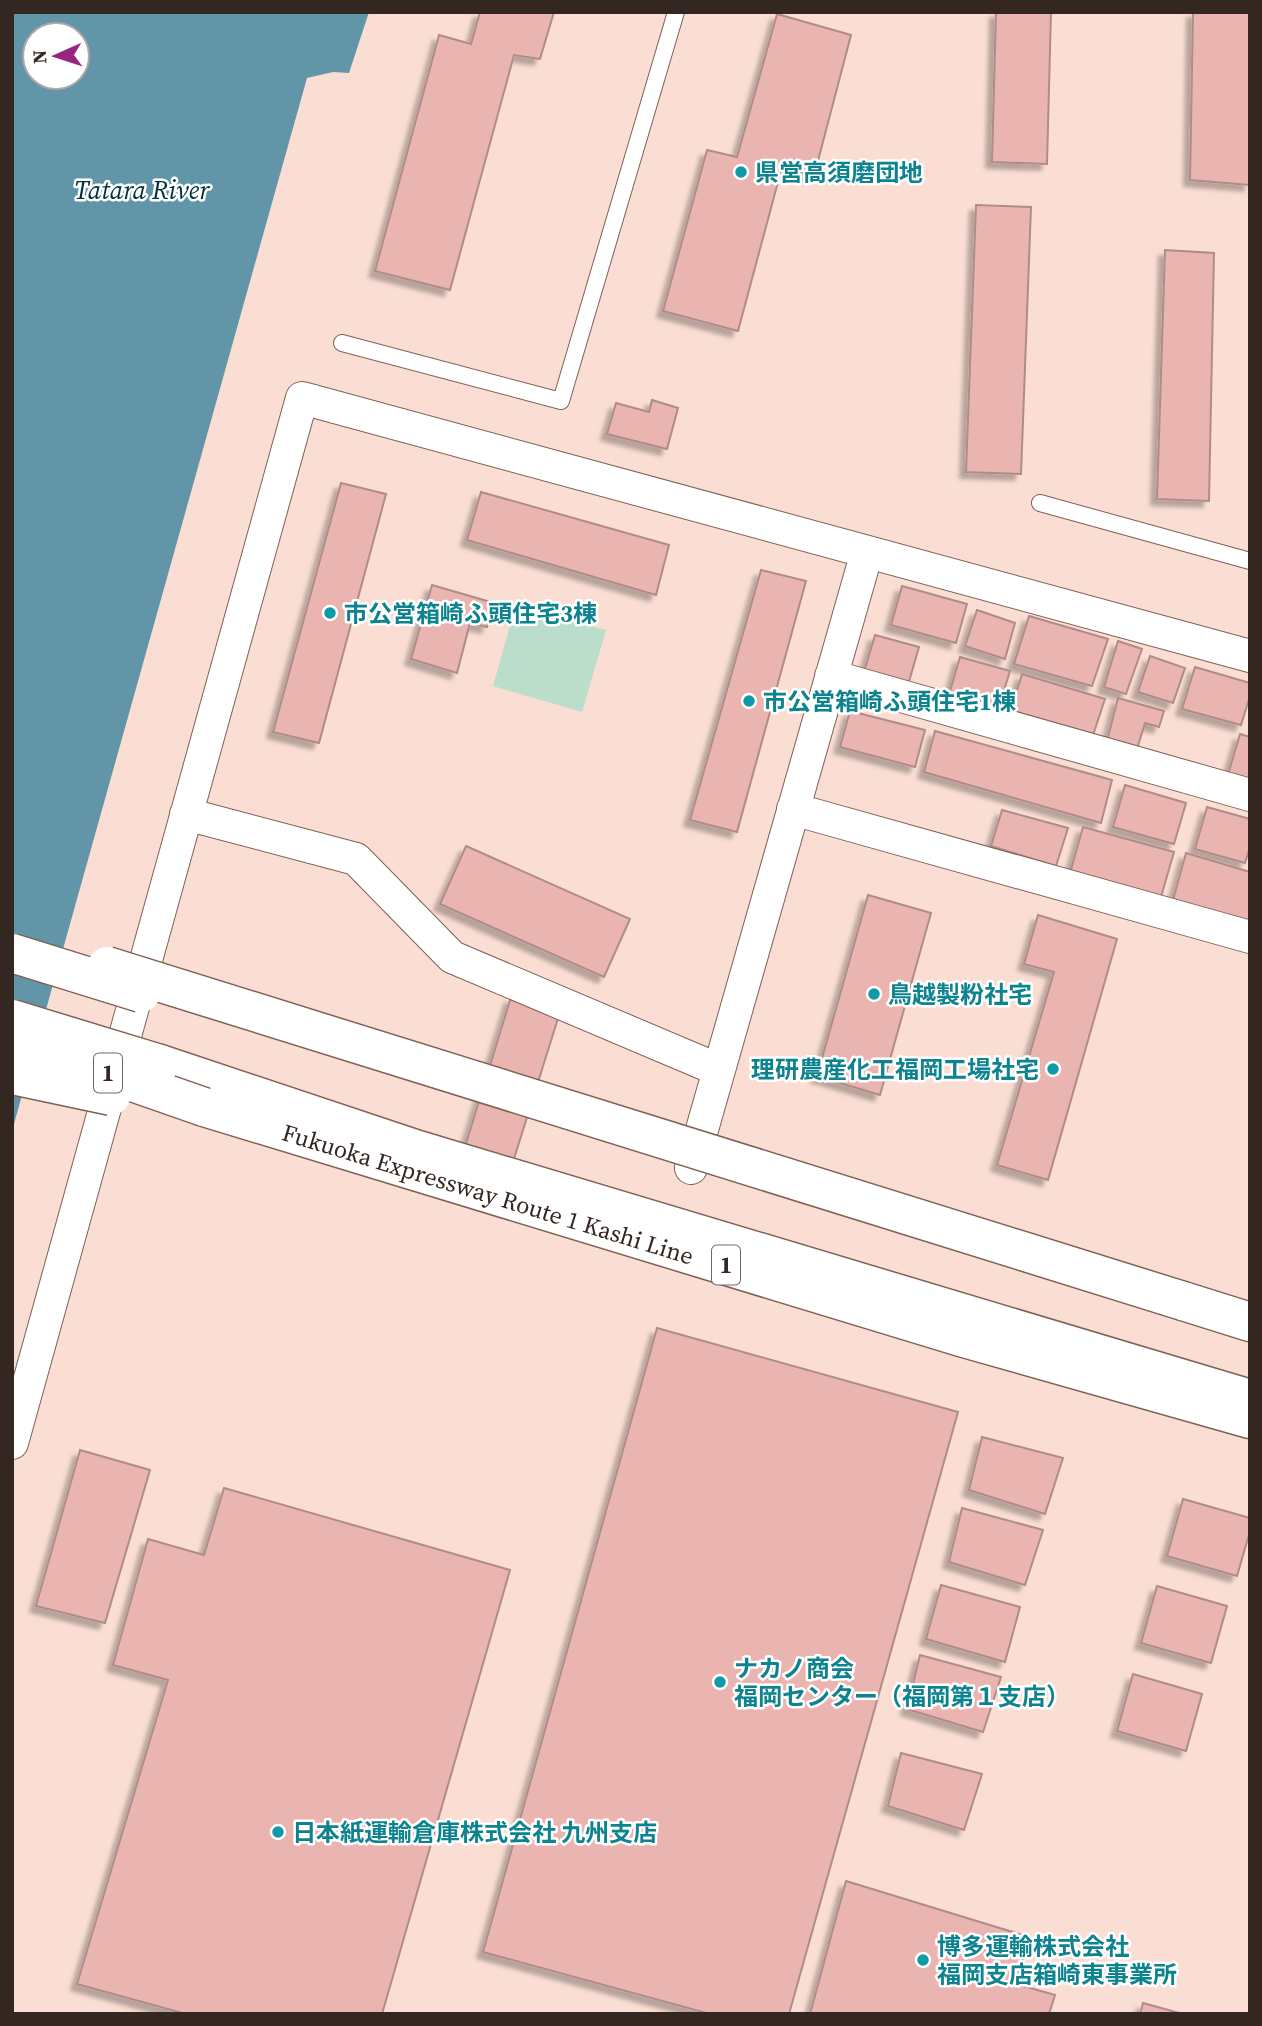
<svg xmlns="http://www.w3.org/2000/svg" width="1262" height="2026" viewBox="0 0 1262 2026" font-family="'Source Serif 4','Noto Sans JP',serif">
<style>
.green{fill:#baddcc}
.water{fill:#6195a7;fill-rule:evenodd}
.building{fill:#eab5b1;stroke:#af8c89;stroke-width:2;filter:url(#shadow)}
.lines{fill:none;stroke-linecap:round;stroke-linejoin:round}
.service-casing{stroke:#7f6055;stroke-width:18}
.minor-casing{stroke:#7f6055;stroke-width:34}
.tertiary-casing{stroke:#7f6055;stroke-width:41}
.motorway-casing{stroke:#7f6055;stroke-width:41}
.service{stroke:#fff;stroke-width:16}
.minor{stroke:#fff;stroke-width:32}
.tertiary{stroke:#fff;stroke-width:38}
.motorway{stroke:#fff;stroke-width:38}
.tertiary-bridge-casing{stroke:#7f6055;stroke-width:41;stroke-linecap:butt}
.motorway-bridge-casing{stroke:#7f6055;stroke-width:41;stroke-linecap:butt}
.tertiary-bridge{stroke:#fff;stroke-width:38}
.motorway-bridge{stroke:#fff;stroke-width:38}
.culture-dot{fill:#0f9aa8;stroke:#fff;stroke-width:2.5}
.labels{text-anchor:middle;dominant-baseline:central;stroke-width:5;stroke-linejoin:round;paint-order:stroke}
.shield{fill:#fff;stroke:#716864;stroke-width:2}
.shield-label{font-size:23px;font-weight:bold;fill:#342722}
.culture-label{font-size:24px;font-weight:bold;fill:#0d838f;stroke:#fff;text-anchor:start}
.street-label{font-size:24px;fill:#342722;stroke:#fff}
.water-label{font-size:26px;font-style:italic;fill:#00313e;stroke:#fff}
</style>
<defs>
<filter id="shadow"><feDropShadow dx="-6" dy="6" stdDeviation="2" flood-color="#0004"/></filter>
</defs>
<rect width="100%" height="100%" fill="#faded3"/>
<!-- green -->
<path class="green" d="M 516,605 L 606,630 L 582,712 L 493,686 Z"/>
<!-- water -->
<path class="water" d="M 12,12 L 369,12 L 349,73 L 333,72 L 307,78 L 12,1131 ZM 35,35 L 77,35 L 77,77 L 35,77 Z"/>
<!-- building -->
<path class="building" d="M 480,12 L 554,12 L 540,59 L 514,55 L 450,290 L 375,271 L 439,35 L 471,44 Z
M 996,12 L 1051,12 L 1047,164 L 992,162 Z
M 1193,12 L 1250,12 L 1250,185 L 1190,180 Z
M 777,14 L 851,35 L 814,176 L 782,167 L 738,331 L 663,311 L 707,150 L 737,157 Z
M 976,205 L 1031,207 L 1021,474 L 966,472 Z
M 1165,250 L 1214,253 L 1209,501 L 1157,499 Z
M 652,400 L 678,408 L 667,449 L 607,434 L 616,403 L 649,412 Z
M 341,483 L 386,494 L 319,743 L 273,732 Z
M 481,492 L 669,545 L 656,595 L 467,540 Z
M 761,570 L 806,581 L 737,832 L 690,820 Z
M 432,585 L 494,603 L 487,627 L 470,623 L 457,673 L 411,659 Z
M 902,586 L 967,604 L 956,643 L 891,625 Z
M 977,610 L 1015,623 L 1005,659 L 965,646 Z
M 1029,616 L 1108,639 L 1092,686 L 1014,664 Z
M 875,635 L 919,647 L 908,685 L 864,672 Z
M 1118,641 L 1142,649 L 1126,694 L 1104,687 Z
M 1150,656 L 1185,668 L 1173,703 L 1138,692 Z
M 960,657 L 1010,671 L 997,713 L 948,698 Z
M 1195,667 L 1250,683 L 1250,696 L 1241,725 L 1182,709 Z
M 1022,674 L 1105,699 L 1092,738 L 1010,713 Z
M 1118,698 L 1164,711 L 1159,727 L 1145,723 L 1137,749 L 1107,741 Z
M 850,711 L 925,730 L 915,767 L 840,747 Z
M 935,731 L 1112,780 L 1101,823 L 924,772 Z
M 1240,734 L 1250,737 L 1250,785 L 1227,778 Z
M 1125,785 L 1186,803 L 1174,844 L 1113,827 Z
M 1207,807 L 1250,819 L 1250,847 L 1245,863 L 1195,849 Z
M 1002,810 L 1068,828 L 1056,866 L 991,846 Z
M 1083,827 L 1174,852 L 1161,897 L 1070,873 Z
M 466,846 L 630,919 L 604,977 L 440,904 Z
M 1186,853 L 1250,872 L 1250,922 L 1173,900 Z
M 868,895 L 931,913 L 880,1095 L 817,1076 Z
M 1038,915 L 1117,939 L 1048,1180 L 997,1165 L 1054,972 L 1024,964 Z
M 511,997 L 560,1012 L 512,1165 L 464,1150 Z
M 657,1328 L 958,1412 L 789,2014 L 710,2014 L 483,1952 Z
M 982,1437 L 1063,1458 L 1045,1514 L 969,1490 Z
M 80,1450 L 150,1470 L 105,1623 L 36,1606 Z
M 224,1488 L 510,1570 L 382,2014 L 186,2014 L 77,1984 L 168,1680 L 113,1665 L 148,1539 L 204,1555 Z
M 1183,1499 L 1250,1518 L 1250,1531 L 1237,1576 L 1167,1556 Z
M 962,1508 L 1043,1530 L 1025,1585 L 949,1562 Z
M 941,1585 L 1020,1607 L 1005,1662 L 926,1639 Z
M 1157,1586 L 1227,1606 L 1211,1663 L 1141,1643 Z
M 920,1655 L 1001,1677 L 983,1732 L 907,1709 Z
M 1133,1674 L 1202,1694 L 1186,1751 L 1117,1731 Z
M 901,1753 L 982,1774 L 964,1830 L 888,1806 Z
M 846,1881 L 1029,1937 L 1016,1984 L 1055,1995 L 1049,2014 L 810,2014 Z
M 1143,2003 L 1183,2014 L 1140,2014 Z"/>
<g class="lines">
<!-- service casing -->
<g class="service-casing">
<path id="service" d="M 342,343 L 561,401 L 676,12
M 1040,503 L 1250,561"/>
</g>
<!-- minor casing -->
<g class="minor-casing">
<path id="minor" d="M 831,676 L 1250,795
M 793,809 L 1250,937
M 186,814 L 356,859 L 452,957 L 719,1070
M 691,1168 L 867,552
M 12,1443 L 302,398 L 1250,656"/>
</g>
<!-- tertiary casing -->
<g class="tertiary-casing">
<path id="tertiary" d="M 160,1064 L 418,1150 L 1250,1399"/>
</g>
<!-- motorway casing -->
<g class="motorway-casing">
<path id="motorway" d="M 204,1107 L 964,1338 L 1250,1419
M 1183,1301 L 1250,1322"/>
</g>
<!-- service -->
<use href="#service" class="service"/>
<!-- minor -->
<use href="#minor" class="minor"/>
<!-- tertiary -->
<use href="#tertiary" class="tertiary"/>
<!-- motorway -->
<use href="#motorway" class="motorway"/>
<!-- tertiary-bridge casing -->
<g class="tertiary-bridge-casing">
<path id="tertiary-bridge" d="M 12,953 L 141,993
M 12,1019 L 160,1064"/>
</g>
<!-- motorway-bridge casing -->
<g class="motorway-bridge-casing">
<path id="motorway-bridge" d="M 107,966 L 1183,1301
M 12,1040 L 204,1107
M 12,1075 L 111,1096"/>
</g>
<!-- tertiary-bridge -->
<use href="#tertiary-bridge" class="tertiary-bridge"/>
<!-- motorway-bridge -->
<use href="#motorway-bridge" class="motorway-bridge"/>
</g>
<!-- markers -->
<g class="culture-dot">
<circle cx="741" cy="172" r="7"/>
<circle cx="330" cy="613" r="7"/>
<circle cx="749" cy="701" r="7"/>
<circle cx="874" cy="994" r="7"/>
<circle cx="1053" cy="1069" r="7"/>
<circle cx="720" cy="1682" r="7"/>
<circle cx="278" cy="1832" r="7"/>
<circle cx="923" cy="1960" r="7"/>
</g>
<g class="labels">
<!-- shield labels -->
<g class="shield">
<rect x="94" y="1053.5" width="28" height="39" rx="5"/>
<rect x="712" y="1245.5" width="28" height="39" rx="5"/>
</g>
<g class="shield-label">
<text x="108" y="1073">1</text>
<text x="726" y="1265">1</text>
</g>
<!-- culture labels -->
<g class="culture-label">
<text x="755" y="172">県営高須磨団地</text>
<text x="344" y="613">市公営箱崎ふ頭住宅3棟</text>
<text x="763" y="701">市公営箱崎ふ頭住宅1棟</text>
<text x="888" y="994">鳥越製粉社宅</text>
<text x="1039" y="1069" text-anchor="end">理研農産化工福岡工場社宅</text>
<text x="734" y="1668">ナカノ商会<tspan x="734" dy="28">福岡センター（福岡第１支店）</tspan></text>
<text x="292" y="1832">日本紙運輸倉庫株式会社 九州支店</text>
<text x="937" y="1946">博多運輸株式会社<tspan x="937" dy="28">福岡支店箱崎東事業所</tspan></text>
</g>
<!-- street labels -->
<g class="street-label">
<text transform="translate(488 1194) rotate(17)">Fukuoka Expressway Route 1 Kashi Line</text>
</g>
<!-- water labels -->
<g class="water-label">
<text x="142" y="190">Tatara River</text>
</g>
</g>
<!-- border -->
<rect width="1262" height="2026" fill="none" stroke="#342722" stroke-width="28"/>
<!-- north arrow -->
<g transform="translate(56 56) rotate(267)"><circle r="33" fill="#ffffff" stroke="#aea9a7" stroke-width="2"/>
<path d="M0-5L12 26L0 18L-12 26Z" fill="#982582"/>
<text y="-10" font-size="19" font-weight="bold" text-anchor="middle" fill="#342722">N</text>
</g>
</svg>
